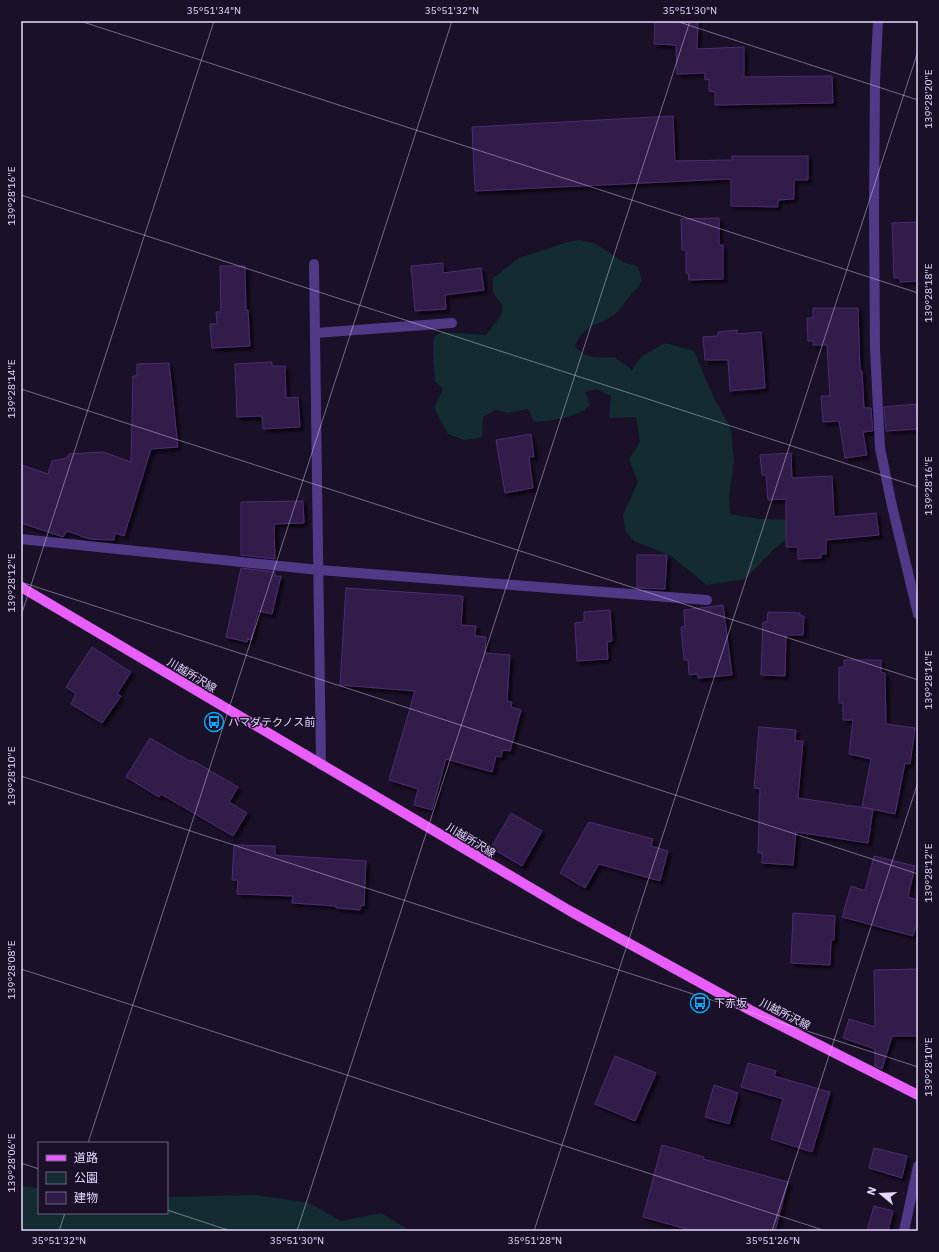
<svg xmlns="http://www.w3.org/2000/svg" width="939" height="1252" viewBox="0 0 939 1252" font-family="'IBM Plex Sans','Noto Sans JP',sans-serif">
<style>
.green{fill:#132c32}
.building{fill:#301c49;stroke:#4d2d75;filter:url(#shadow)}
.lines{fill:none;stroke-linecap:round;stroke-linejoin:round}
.minor{stroke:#503a87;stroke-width:10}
.major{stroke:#e95eff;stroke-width:10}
.ticks{fill:none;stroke:#e5d7ff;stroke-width:1;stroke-opacity:0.45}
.labels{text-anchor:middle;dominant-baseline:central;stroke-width:3;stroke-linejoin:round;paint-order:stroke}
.street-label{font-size:11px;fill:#e5d7ff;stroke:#1a1028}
.poi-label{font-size:11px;fill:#e5d7ff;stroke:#1a1028;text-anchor:start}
.neatline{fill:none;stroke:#e5d7ff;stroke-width:1.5}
.ticks-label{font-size:10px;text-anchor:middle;fill:#e5d7ff}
</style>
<defs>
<filter id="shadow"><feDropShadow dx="3.5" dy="3.5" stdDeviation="1" flood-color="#0009"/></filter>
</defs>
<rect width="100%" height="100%" fill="#1a1028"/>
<!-- green -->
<path class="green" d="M 579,240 L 594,243 L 625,263 L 637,266 C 645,284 641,284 629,297 C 624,302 622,308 617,312 C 603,326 583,322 575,347 C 587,359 598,358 614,357 L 632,370 L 641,357 L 665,343 L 694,351 L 714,398 L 731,429 L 734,463 L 729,495 L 730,514 L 760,519 L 791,520 L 789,537 L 773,550 L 745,579 L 707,585 L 671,556 L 634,541 L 626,532 L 623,515 L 638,482 L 629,459 L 640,442 L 636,417 L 609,418 L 611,396 L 597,389 L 585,392 L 590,405 C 577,419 552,420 534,422 L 528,409 L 509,413 L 495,410 L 483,417 L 482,437 L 465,440 L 448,434 L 434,408 L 443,389 L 435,381 C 435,366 431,352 434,337 L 442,332 L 486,335 L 500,317 L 503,306 L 493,293 L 493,278 L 519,258 L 568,242 Z
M 21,1186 L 39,1188 L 39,1213 L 167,1213 L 167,1197 L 256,1195 L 309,1203 L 341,1221 L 381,1213 L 411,1231 L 21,1231 Z"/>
<!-- building -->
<path class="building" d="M 655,21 L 698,21 L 697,49 L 744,47 L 744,77 L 832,76 L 833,103 L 715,105 L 715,92 L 709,91 L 709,79 L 705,80 L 705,73 L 677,74 L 676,45 L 654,44 Z
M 673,116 L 675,161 L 732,160 L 732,156 L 808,156 L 808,180 L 794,180 L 794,199 L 778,200 L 778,207 L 731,206 L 731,180 L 728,179 L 475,191 L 472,127 Z
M 719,218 L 719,245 L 723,245 L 723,279 L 689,280 L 688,273 L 686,273 L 686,250 L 682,250 L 681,219 Z
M 918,222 L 918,281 L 900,282 L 900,278 L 894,278 L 892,223 Z
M 443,263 L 443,273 L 481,268 L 484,290 L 445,295 L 446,309 L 415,311 L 411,266 Z
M 220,266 L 245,266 L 246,310 L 248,310 L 250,346 L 212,348 L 210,324 L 217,324 L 216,312 L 221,312 Z
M 813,308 L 858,308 L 860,371 L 862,371 L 864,408 L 871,408 L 873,431 L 863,432 L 867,455 L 845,458 L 839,421 L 823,422 L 821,396 L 830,396 L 827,345 L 813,345 L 813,341 L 808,341 L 807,318 L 813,318 Z
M 737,330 L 737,334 L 761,332 L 765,388 L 730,391 L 728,360 L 705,360 L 703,337 L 718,336 L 718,332 Z
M 272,362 L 272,366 L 285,366 L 286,398 L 298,397 L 300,427 L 263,429 L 262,416 L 237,417 L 235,364 Z
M 169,363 L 178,447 L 151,449 L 124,536 L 115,533 L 114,540 L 89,539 L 67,531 L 63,537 L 21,523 L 21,465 L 48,474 L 52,461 L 67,458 L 69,454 L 103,452 L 131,462 L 133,376 L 137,376 L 137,364 Z
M 916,404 L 918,429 L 886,431 L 884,407 Z
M 531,434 L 534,457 L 529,457 L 533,488 L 505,493 L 496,440 Z
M 791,453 L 792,478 L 832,476 L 834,517 L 876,513 L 879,535 L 826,540 L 826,554 L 821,554 L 821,558 L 798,559 L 798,547 L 786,547 L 786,499 L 768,500 L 766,475 L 762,475 L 760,455 Z
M 303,501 L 304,523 L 274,524 L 275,559 L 241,555 L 241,502 Z
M 637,555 L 667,555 L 665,589 L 637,588 Z
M 241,568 L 275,572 L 275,576 L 281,576 L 272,614 L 258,611 L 251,640 L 247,639 L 247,642 L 226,637 Z
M 346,588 L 463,596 L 461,625 L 476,626 L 475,636 L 486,637 L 485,653 L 510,655 L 507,701 L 512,702 L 511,707 L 521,710 L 510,751 L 503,750 L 501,757 L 496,756 L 492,772 L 446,759 L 432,810 L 414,805 L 418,789 L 389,780 L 415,691 L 340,685 Z
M 723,605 L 732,675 L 698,678 L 697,674 L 689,675 L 688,660 L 684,660 L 681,627 L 685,627 L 684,610 Z
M 610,610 L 612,641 L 607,642 L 608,659 L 577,661 L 575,623 L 584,622 L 584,612 Z
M 768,612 L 800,613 L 800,616 L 804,616 L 803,635 L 786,635 L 785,676 L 761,675 L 763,622 L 767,622 Z
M 92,647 L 131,672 L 117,694 L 121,696 L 102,723 L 71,704 L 76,694 L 66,687 Z
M 844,660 L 881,660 L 881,673 L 885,673 L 886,724 L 915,728 L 910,764 L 905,763 L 895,814 L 862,807 L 871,759 L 849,754 L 853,720 L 843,720 L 843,703 L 839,703 L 839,667 L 844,667 Z
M 759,727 L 796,730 L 795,741 L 803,741 L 798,798 L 873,809 L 868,843 L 796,832 L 793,865 L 762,863 L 762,853 L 758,853 L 760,789 L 754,788 Z
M 150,738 L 191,762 L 192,760 L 238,787 L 229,802 L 247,813 L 233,836 L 161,794 L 159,797 L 126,777 Z
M 511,813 L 542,831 L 522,866 L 491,848 Z
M 589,822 L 653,839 L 651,846 L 668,851 L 660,881 L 599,864 L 585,888 L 560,873 Z
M 234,845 L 275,846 L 275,855 L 366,861 L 364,906 L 361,905 L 360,910 L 336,908 L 336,906 L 292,903 L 293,896 L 237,894 L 238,880 L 232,880 Z
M 874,856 L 915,866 L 908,897 L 918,900 L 918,918 L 913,936 L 842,917 L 851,886 L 865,891 Z
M 793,913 L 835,916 L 834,940 L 831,940 L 830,965 L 791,963 Z
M 918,969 L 918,1036 L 892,1036 L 882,1069 L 875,1066 L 875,1049 L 843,1038 L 849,1019 L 875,1027 L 874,970 Z
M 615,1056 L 656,1073 L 635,1121 L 595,1104 Z
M 748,1063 L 776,1071 L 774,1076 L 830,1092 L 812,1152 L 771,1139 L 783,1099 L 741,1087 Z
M 714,1085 L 738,1093 L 729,1124 L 705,1117 Z
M 662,1145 L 704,1157 L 703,1159 L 788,1182 L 775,1231 L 694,1231 L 643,1217 Z
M 874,1148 L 907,1156 L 902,1178 L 869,1168 Z
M 874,1206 L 893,1211 L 888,1231 L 867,1231 Z"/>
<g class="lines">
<!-- minor -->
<path class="minor" d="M 878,21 L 875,81 L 874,212 L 875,349 L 880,448 L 892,506 L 918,614
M 314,264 L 321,765
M 315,333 L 452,323
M 21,539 L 319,570 L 707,600
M 904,1231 L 918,1166"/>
<!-- major -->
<path class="major" d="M 21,587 L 570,911 L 750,1010 L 918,1095"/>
</g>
<!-- ticks -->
<path class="ticks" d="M 80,21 L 918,293M 676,21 L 918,100M 21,195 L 918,487M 21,389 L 918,680M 21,582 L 918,874M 21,616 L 214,21M 21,776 L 918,1067M 21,969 L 826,1231M 88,1143 L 452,21M 21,1163 L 39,1169M 167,1210 L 231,1231M 59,1231 L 65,1213M 297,1231 L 690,21M 534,1231 L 918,51M 772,1231 L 918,782"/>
<!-- icons -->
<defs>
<g id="bus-ring" transform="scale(1)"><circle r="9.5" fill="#1a1028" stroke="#03aaff" stroke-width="1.5"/><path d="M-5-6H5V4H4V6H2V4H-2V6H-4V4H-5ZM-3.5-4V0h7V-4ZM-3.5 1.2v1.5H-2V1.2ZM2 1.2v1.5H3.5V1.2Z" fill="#03aaff"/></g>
</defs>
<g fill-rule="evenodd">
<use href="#bus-ring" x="214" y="722"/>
<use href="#bus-ring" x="700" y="1003"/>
</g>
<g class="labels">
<!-- street labels -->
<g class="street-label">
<text transform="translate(192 675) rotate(31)">川越所沢線</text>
<text transform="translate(471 840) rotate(31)">川越所沢線</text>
<text transform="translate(785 1014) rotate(27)">川越所沢線</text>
</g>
<!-- poi labels -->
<g class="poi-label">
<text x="228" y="722">ハマダテクノス前</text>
<text x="714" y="1003">下赤坂</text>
</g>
</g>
<!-- border -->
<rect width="939" height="1252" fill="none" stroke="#1a1028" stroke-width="44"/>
<!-- legend -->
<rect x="38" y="1142" width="130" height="72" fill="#1a1028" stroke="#6b607e"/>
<rect x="46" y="1155" width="20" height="6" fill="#e95eff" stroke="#6b607e"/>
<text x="74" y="1162" font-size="12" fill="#e5d7ff">道路</text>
<rect x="46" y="1172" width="20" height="12" fill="#132c32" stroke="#6b607e"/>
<text x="74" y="1182" font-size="12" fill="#e5d7ff">公園</text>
<rect x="46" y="1192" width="20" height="12" fill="#301c49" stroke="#6b607e"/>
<text x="74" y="1202" font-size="12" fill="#e5d7ff">建物</text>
<!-- north arrow -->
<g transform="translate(881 1194) rotate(288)" stroke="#1a1028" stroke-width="3" paint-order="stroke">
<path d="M0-3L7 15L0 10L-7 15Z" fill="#e5d7ff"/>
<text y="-6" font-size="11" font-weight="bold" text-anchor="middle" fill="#e5d7ff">N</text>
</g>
<rect x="22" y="22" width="895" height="1208" class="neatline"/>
<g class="ticks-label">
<text x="214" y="14">35°51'34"N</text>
<text x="452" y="14">35°51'32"N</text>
<text x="690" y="14">35°51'30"N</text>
<text transform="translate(928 99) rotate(-90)" y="4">139°28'20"E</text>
<text transform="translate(11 196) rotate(-90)" y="4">139°28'16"E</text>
<text transform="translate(928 293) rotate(-90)" y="4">139°28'18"E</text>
<text transform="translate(11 389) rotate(-90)" y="4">139°28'14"E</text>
<text transform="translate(928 486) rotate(-90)" y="4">139°28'16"E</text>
<text transform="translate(11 583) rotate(-90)" y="4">139°28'12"E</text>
<text transform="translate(928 680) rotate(-90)" y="4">139°28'14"E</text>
<text transform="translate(11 776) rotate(-90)" y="4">139°28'10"E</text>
<text transform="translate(928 873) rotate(-90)" y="4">139°28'12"E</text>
<text transform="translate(11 970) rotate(-90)" y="4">139°28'08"E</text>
<text transform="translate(928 1067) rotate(-90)" y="4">139°28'10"E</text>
<text transform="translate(11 1163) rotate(-90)" y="4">139°28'06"E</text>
<text x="59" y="1244">35°51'32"N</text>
<text x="297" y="1244">35°51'30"N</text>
<text x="535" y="1244">35°51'28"N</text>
<text x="773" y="1244">35°51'26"N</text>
</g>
</svg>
